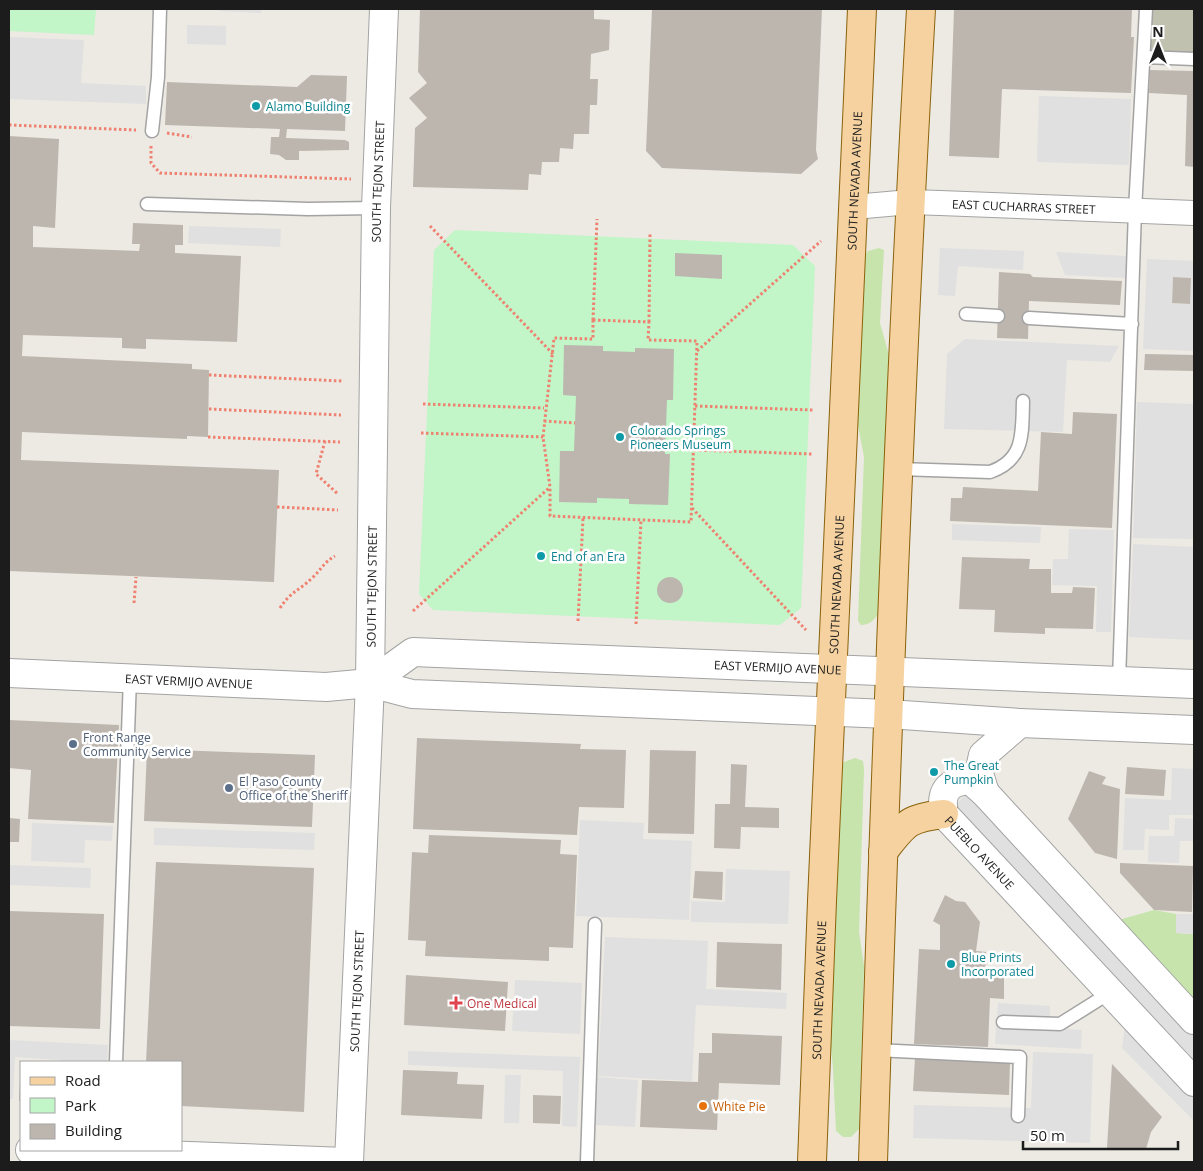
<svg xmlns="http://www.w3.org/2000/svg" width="1203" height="1171" viewBox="0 0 1203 1171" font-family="'Open Sans',sans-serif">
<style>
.construction{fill:#c0c1af}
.grass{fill:#c6e4ab}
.park{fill:#c2f5c7}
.parking{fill:#e0e0e0;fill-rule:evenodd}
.building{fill:#bdb6af}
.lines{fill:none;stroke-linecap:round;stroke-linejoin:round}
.service-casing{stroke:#a3a3a3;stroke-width:15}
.minor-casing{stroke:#a3a3a3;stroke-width:26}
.tertiary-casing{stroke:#a3a3a3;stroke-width:30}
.primary-casing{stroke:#8a620a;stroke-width:30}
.path{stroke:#ef8171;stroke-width:3;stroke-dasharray:2.5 2.5;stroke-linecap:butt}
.service{stroke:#fff;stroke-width:12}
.minor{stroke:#fff;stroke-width:24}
.tertiary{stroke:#fff;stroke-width:28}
.primary{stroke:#f5d2a0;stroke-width:28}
.culture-dot{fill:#0f9aa8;stroke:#fff;stroke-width:2}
.service-dot{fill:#5c6f8a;stroke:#fff;stroke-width:2}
.health-dot{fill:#e0444e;stroke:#fff;stroke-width:2}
.food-dot{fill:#e8710a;stroke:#fff;stroke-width:2}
.labels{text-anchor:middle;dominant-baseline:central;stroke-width:5;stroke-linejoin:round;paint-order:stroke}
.culture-label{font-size:12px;fill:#0d838f;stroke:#fff;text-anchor:start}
.street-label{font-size:12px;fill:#1c1c1c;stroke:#fff}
.service-label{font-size:12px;fill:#4e5e75;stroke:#fff;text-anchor:start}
.health-label{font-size:12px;fill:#be3a42;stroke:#fff;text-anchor:start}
.food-label{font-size:12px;fill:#c56008;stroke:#fff;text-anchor:start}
</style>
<rect width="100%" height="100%" fill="#edeae3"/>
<!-- construction -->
<path class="construction" d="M 1146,9 L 1194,9 L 1194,59 L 1144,57 Z"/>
<!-- grass -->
<path class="grass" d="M 879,248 L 884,250 L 880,323 L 889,355 L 879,613 C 874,620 870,625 861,625 L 858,621 L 864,457 L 857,420 L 864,256 L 868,251 Z
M 855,758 L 863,761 L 864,769 L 859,932 L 864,966 L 859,1129 L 851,1137 L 843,1137 L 836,1131 L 833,1069 L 828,1013 L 838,769 L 844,762 Z
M 1154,910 L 1176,914 L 1176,933 L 1194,934 L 1194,1008 L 1115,921 Z"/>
<!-- park -->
<path class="park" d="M 9,9 L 96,9 L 94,35 L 9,31 Z
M 455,230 L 793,245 L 815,266 L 801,608 L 780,625 L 433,610 L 419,594 L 434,250 Z"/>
<!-- parking -->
<path class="parking" d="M 219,9 L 261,9 L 261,13 L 219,11 Z
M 187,25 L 226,26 L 226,45 L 187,44 Z
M 9,37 L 84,40 L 81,83 L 146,86 L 146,104 L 9,99 Z
M 1039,96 L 1131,99 L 1129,165 L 1037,162 Z
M 189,226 L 281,229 L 280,247 L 188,243 Z
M 940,248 L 1024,251 L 1023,270 L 958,266 L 955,296 L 938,295 Z
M 1056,252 L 1126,256 L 1126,278 L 1065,275 Z
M 1147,259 L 1194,261 L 1194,351 L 1143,349 ZM 1173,277 L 1191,278 L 1190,304 L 1172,303 Z
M 965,339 L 1119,346 L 1110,362 L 1067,360 L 1063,432 L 944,429 L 947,354 Z
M 1137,402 L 1194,404 L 1194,539 L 1133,538 Z
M 952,524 L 1041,527 L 1040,543 L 952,540 Z
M 1069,529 L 1114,530 L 1111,632 L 1096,632 L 1097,586 L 1052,585 L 1053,559 L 1068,559 Z
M 1133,544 L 1194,547 L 1194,640 L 1129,637 Z
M 1172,768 L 1194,769 L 1194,815 L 1169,815 L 1169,830 L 1145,829 L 1144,850 L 1123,850 L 1125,798 L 1171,800 Z
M 970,790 L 1194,1035 L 1194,1072 L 950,810 Z
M 1175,818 L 1194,819 L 1194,841 L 1180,841 L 1179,863 L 1148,862 L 1149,836 L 1174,836 Z
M 580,820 L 644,823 L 643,839 L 692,841 L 689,920 L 576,916 Z
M 32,823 L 113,826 L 112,841 L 85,840 L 84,863 L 31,861 Z
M 154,828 L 315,833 L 314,850 L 154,845 Z
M 9,865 L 91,868 L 90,888 L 9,885 Z
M 726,869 L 790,871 L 788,924 L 691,922 L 691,901 L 725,902 Z
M 1176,914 L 1194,914 L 1194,934 L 1176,933 Z
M 605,937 L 708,941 L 706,989 L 787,993 L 786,1009 L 696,1005 L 692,1081 L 598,1076 Z
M 515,980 L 582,983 L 580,1034 L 512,1031 Z
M 998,1003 L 1050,1006 L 1049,1028 L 1082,1030 L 1081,1049 L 995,1044 Z
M 1125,1025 L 1194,1095 L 1194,1121 L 1122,1048 Z
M 9,1040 L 108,1045 L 107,1062 L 60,1062 L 60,1060 L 15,1057 L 13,1099 L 9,1099 Z
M 408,1051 L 580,1057 L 577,1127 L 562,1126 L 563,1071 L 408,1065 Z
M 1033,1052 L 1093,1054 L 1090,1143 L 913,1138 L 914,1105 L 1031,1108 Z
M 505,1075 L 521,1075 L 519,1123 L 504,1123 Z
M 597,1077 L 638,1080 L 635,1127 L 595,1125 Z"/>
<!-- building -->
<path class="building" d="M 420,9 L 594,9 L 594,19 L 610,20 L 609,50 L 591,54 L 590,79 L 598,79 L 597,105 L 590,105 L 589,134 L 574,134 L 573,149 L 560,148 L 559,162 L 542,162 L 541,175 L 529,174 L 528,190 L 413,187 L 415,128 L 427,118 L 409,98 L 427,83 L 418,72 Z
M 652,9 L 822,9 L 816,150 L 818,159 L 801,174 L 662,168 L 646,151 Z
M 954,9 L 1132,9 L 1131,37 L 1134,37 L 1131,93 L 1002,89 L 999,158 L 949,156 Z
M 1150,70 L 1194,71 L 1194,167 L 1185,166 L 1187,95 L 1149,93 Z
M 311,75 L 347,76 L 345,131 L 287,129 L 286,138 L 345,140 L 349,142 L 349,150 L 299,151 L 299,160 L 286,160 L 279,155 L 270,154 L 271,137 L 279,137 L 280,129 L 165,125 L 167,82 L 297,87 Z
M 9,136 L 59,139 L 55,228 L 33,226 L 33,247 L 139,251 L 140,244 L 132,244 L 133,223 L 183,225 L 183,245 L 175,245 L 175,253 L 241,256 L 237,342 L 146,339 L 146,349 L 122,348 L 122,338 L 23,335 L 22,356 L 192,364 L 192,369 L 209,370 L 208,437 L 187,436 L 187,439 L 22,432 L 21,460 L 279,470 L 274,582 L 9,571 Z
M 675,253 L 722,255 L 722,279 L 675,276 Z
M 999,272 L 1030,274 L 1033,277 L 1122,281 L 1120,305 L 1029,301 L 1028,339 L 997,338 Z
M 1173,277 L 1191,278 L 1190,304 L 1172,303 Z
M 564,345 L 603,346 L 603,351 L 635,352 L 635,348 L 674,349 L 673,400 L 667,400 L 665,454 L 670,454 L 668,505 L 629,504 L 629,499 L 597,498 L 597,503 L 559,502 L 560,451 L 574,451 L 576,396 L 563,395 Z
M 1145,354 L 1194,355 L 1194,371 L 1144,370 Z
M 1073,412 L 1117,414 L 1112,528 L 950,521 L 951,498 L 962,498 L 963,487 L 1038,491 L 1041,432 L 1072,434 Z
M 962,557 L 1030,559 L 1029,569 L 1051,569 L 1051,593 L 1072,593 L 1073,587 L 1095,588 L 1093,629 L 1045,628 L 1045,634 L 994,632 L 995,610 L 959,609 Z
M657 590a13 13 0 1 1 26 0a13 13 0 1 1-26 0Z
M 9,720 L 119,725 L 114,823 L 28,819 L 31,770 L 9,768 Z
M 417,738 L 581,744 L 580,749 L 626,750 L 624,808 L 579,807 L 577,835 L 413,829 Z
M 147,749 L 315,755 L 312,827 L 144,821 Z
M 650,750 L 696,751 L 694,834 L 648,833 Z
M 731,764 L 747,765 L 745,807 L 779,808 L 779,828 L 741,827 L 740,849 L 714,848 L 715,804 L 730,804 Z
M 1127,767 L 1166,770 L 1164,796 L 1125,794 Z
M 1089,771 L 1106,777 L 1102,784 L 1120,789 L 1117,859 L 1095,853 L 1068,819 Z
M 9,818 L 20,819 L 19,842 L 9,842 Z
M 429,835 L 561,840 L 560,854 L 577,855 L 573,948 L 549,947 L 549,961 L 425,956 L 426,941 L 408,940 L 412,852 L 428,853 Z
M 156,862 L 314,868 L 304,1112 L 181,1106 L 181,1062 L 146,1062 Z
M 1120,863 L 1193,866 L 1192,912 L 1154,910 L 1120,873 Z
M 695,871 L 723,872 L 722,900 L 693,898 Z
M 945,895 L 956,901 L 965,902 L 980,922 L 976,951 L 986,952 L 985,976 L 1004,977 L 1004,999 L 990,998 L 988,1047 L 914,1044 L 919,949 L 940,950 L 940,925 L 933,921 Z
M 9,911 L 104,914 L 100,1029 L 9,1026 Z
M 717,942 L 782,944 L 781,990 L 716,987 Z
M 406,975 L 508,982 L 505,1031 L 404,1025 Z
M 712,1033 L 782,1036 L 780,1085 L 719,1083 L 717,1130 L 640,1127 L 642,1080 L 698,1082 L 699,1053 L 712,1053 Z
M 915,1058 L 1010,1062 L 1009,1095 L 913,1091 Z
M 1112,1064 L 1162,1117 L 1151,1132 L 1146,1149 L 1107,1148 Z
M 403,1070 L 458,1072 L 457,1084 L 484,1085 L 482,1119 L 401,1115 Z
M 20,1080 L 21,1080 L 21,1101 L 19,1101 Z
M 533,1095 L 561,1096 L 560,1124 L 533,1123 Z"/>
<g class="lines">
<!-- service casing -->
<g class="service-casing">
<path id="service" d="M 1144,57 L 1194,59
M 152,131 L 158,77 L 160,9
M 147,204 L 308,209 L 376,208
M 966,314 L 998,316
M 1029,318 L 1132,324
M 899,469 L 990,472 C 1025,460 1022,433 1023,401
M 1119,681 L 1135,210 L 1146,9
M 1003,1022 L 1060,1024 L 1111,992
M 876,1050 L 1020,1057 L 1018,1116
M 116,1062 L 130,678
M 587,1162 L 595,924"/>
</g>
<!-- minor casing -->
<g class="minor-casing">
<g id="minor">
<path id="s1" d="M 854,207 L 910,202 L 940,203 L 1194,213"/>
</g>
</g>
<!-- tertiary casing -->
<g class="tertiary-casing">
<g id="tertiary">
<path id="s2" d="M 9,673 L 326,687 L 370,683 L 412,694 L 888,714 L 1020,723 L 1194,730"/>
<path id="s3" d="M 370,683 L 413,652 L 1194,684"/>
<path d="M 985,793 L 979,774 L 983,755 L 1020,723"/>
<path id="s4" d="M 1194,1020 L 985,793 L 970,780 C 947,782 940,792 944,814 L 1194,1082"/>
<path d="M 30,1150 L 346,1162"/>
<path id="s5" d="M 349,1162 L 370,683 L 376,208 L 384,9"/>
</g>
</g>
<!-- primary casing -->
<g class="primary-casing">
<g id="primary">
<path d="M 883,852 C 905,824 907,818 944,814"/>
<path id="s6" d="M 812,1162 L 822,901 L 862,9"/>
<path d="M 873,1162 C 885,778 899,393 921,9"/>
</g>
</g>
<!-- path -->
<path class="path" d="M 9,125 L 136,130
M 167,133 L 192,137
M 151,146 L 151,163 L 160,173 L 351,179
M 430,226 L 554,355
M 593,320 L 649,322 L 648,340 L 697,341 L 691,522 L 550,516 L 550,487 L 543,437 L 554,338 L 593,339 Z
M 593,320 L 597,219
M 649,322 L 650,234
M 697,351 L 821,241
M 209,375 L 342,381
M 423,404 L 544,408
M 695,406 L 813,410
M 209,409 L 341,415
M 544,421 L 575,423
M 421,433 L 543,437
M 208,437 L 340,442
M 325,441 L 316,474 L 338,494
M 694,450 L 812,454
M 277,507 L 338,510
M 692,508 L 806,630
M 134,603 L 136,577
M 280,608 C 291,591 299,591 312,578 C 321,570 324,562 335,556
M 413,611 L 549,488
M 578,621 L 583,518
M 636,624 L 641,520"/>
<!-- service -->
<use href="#service" class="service"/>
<!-- minor -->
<use href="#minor" class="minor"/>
<!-- tertiary -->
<use href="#tertiary" class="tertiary"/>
<!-- primary -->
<use href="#primary" class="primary"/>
</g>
<!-- markers -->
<g class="culture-dot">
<circle cx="256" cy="106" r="5"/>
<circle cx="620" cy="437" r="5"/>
<circle cx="541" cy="556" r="5"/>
<circle cx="934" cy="772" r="5"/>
<circle cx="951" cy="964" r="5"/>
</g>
<g class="service-dot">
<circle cx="73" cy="744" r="5"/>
<circle cx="229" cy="788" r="5"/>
</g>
<path class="health-dot" d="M453.5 995.5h5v5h5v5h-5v5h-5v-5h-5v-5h5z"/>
<circle class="food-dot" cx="703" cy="1106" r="5"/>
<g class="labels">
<!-- culture labels -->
<g class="culture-label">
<text x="266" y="106">Alamo Building</text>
<text x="630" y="430">Colorado Springs<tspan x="630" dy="14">Pioneers Museum</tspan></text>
<text x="551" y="556">End of an Era</text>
<text x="944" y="765">The Great<tspan x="944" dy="14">Pumpkin</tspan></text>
<text x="961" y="957">Blue Prints<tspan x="961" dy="14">Incorporated</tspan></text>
</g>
<!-- street labels -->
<g class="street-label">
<text stroke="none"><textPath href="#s5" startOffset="981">SOUTH TEJON STREET</textPath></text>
<text stroke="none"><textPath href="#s6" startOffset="982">SOUTH NEVADA AVENUE</textPath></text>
<text stroke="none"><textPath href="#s1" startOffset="170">EAST CUCHARRAS STREET</textPath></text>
<text stroke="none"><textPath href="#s6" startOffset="578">SOUTH NEVADA AVENUE</textPath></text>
<text stroke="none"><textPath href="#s5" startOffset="576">SOUTH TEJON STREET</textPath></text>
<text stroke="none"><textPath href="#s3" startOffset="418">EAST VERMIJO AVENUE</textPath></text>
<text stroke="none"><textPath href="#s2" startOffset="180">EAST VERMIJO AVENUE</textPath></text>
<text stroke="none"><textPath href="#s4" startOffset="432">PUEBLO AVENUE</textPath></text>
<text stroke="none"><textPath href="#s5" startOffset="171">SOUTH TEJON STREET</textPath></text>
<text stroke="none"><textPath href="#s6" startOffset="172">SOUTH NEVADA AVENUE</textPath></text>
</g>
<!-- service labels -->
<g class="service-label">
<text x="83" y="737">Front Range<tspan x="83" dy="14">Community Service</tspan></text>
<text x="239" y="781">El Paso County<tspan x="239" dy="14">Office of the Sheriff</tspan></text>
</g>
<!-- health labels -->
<g class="health-label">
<text x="467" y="1003">One Medical</text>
</g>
<!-- food labels -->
<g class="food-label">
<text x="713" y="1106">White Pie</text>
</g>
</g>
<!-- border -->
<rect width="1203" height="1171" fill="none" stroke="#1c1c1c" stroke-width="20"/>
<!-- legend -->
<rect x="20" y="1061" width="162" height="90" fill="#ffffff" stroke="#a4a4a4"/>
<rect x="30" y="1077" width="25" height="8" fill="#f5d2a0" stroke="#a4a4a4"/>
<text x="65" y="1086" font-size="15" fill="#1c1c1c">Road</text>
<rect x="30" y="1098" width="25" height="15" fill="#c2f5c7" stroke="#a4a4a4"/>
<text x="65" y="1111" font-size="15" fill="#1c1c1c">Park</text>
<rect x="30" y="1124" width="25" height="15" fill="#bdb6af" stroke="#a4a4a4"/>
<text x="65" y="1136" font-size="15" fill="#1c1c1c">Building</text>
<!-- north arrow -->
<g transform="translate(1158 45)" stroke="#ffffff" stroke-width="4" paint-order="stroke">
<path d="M0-4L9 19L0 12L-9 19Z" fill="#1c1c1c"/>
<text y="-8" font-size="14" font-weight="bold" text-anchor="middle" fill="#1c1c1c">N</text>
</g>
<!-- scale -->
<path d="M1023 1141v8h155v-8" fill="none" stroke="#1c1c1c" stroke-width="2.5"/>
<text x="1030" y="1141" font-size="15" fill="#1c1c1c" stroke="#ffffff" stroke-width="4" paint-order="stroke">50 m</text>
</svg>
